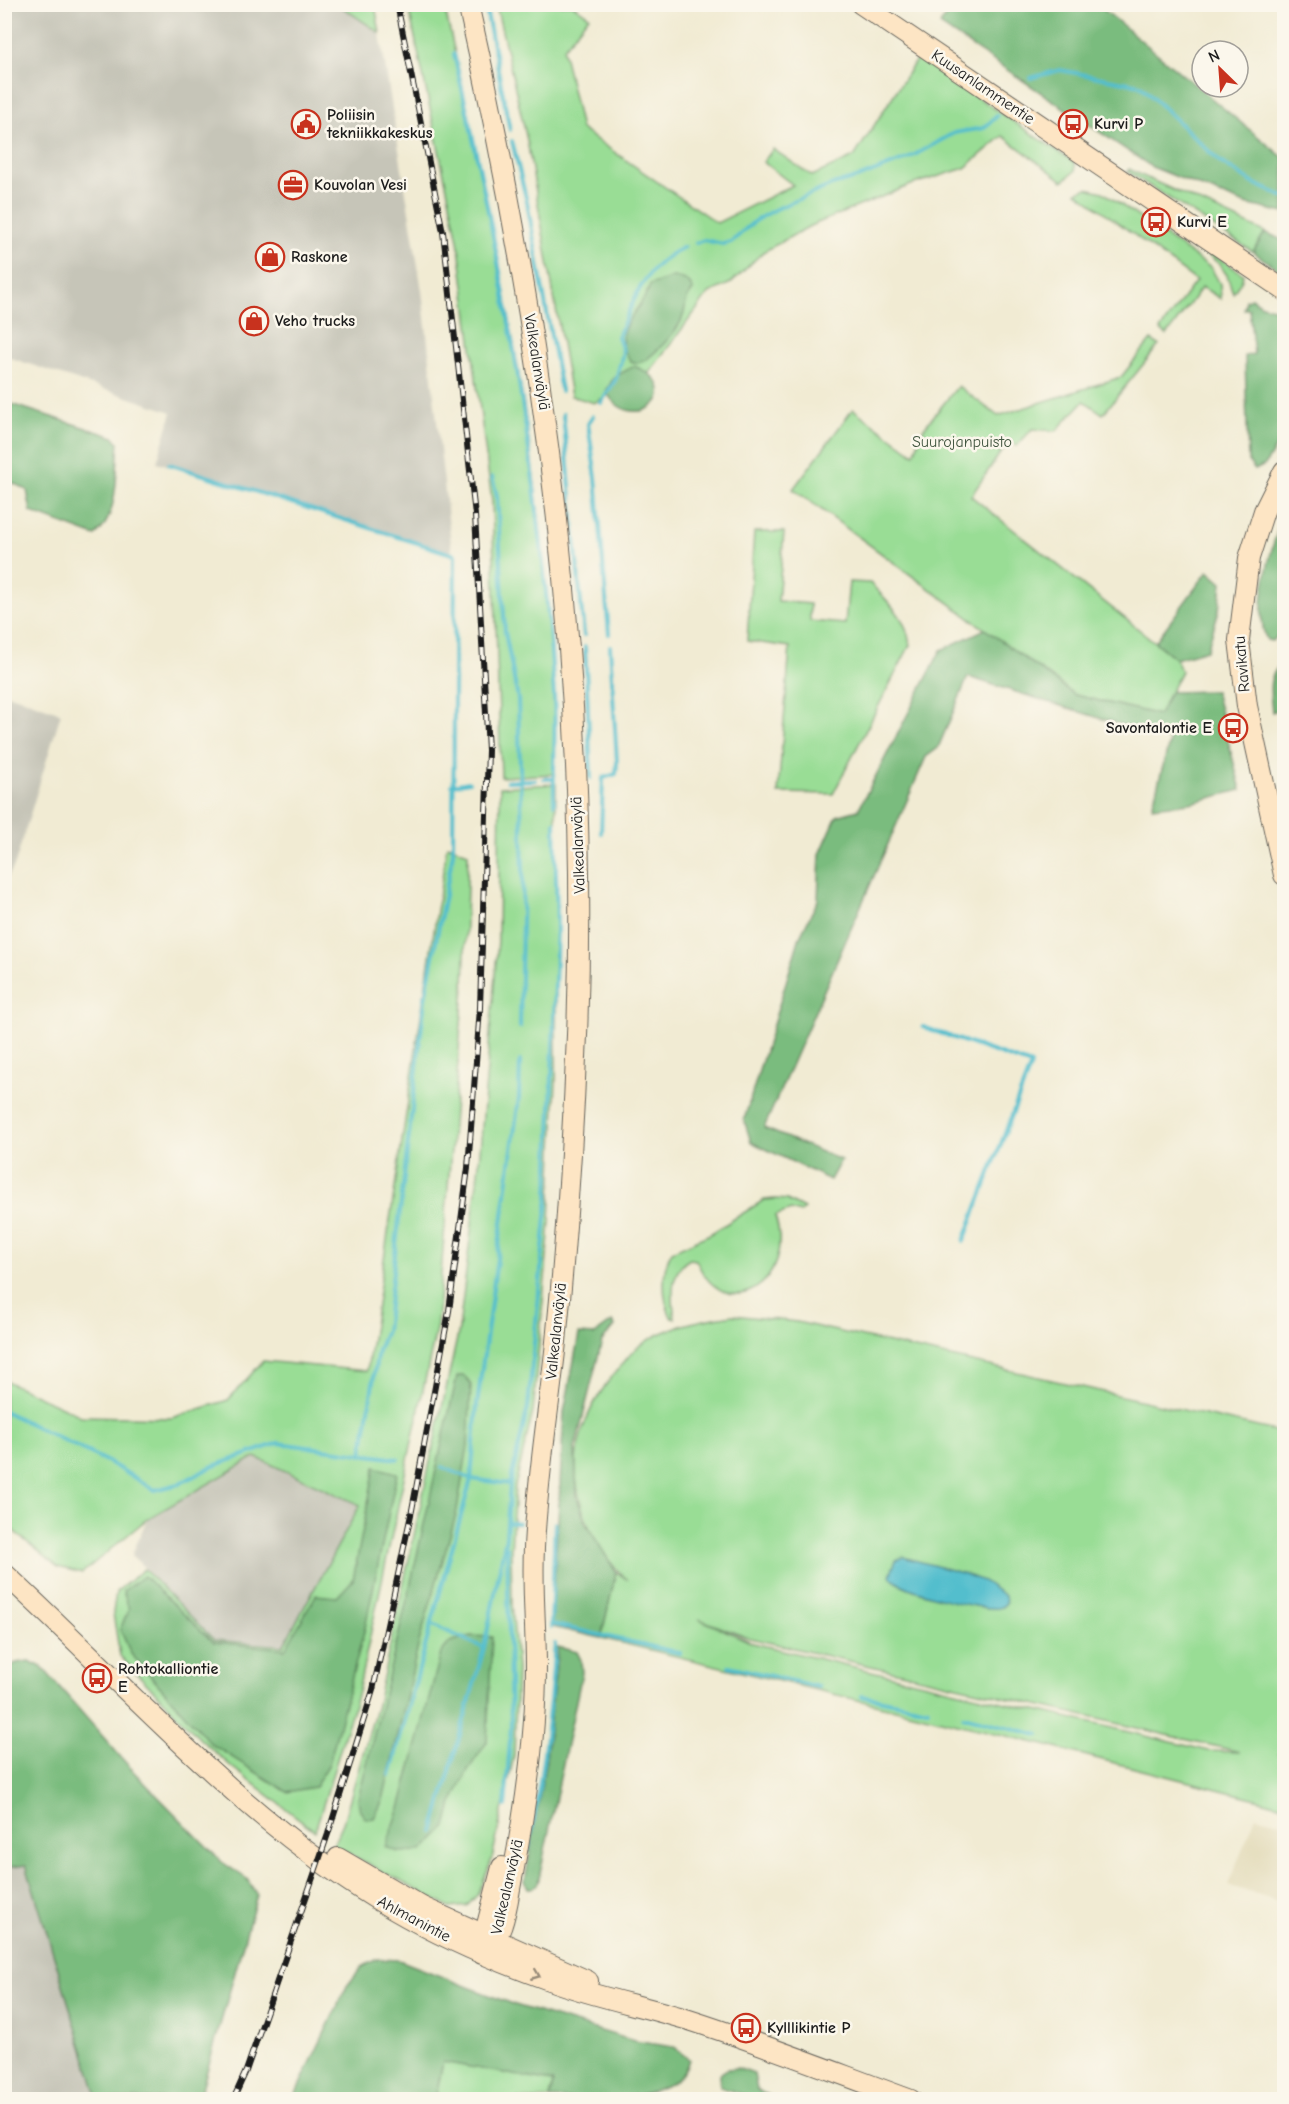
<svg xmlns="http://www.w3.org/2000/svg" width="1289" height="2104" viewBox="0 0 1289 2104" font-family="'Comic Neue',sans-serif">
<style>
.built{fill:#e3dbba}
.industrial{fill:#c6c5b8}
.green{fill:#99dd95;stroke:#5a7c58;stroke-width:1.5;fill-rule:evenodd}
.forest{fill:#7abc7e;stroke:#4b6c4d;stroke-width:1.5}
.water{fill:#52becd;stroke:#376d74;stroke-width:1.5}
.lines{fill:none;stroke-linecap:round;stroke-linejoin:round}
.stream{stroke:#52becd;stroke-width:4}
.secondary-casing{stroke:#67645c;stroke-width:22}
.secondary{stroke:#fde5c4;stroke-width:20}
.rail-casing{stroke:#1c1c1c;stroke-width:6}
.rail{stroke:#fbf7ec;stroke-width:4;stroke-dasharray:11;stroke-linecap:butt}
.oneway{stroke:#988b78}
.labels{text-anchor:middle;dominant-baseline:central;stroke-width:5;stroke-linejoin:round;paint-order:stroke}
.street-label{font-size:16px;fill:#1c1c1c;stroke:#fbf7ec}
.poi-label{font-size:16px;font-weight:bold;fill:#1c1c1c;stroke:#fbf7ec;text-anchor:start}
.park-label{font-size:16px;fill:#425640;stroke:#fbf7ec}
</style>
<rect width="100%" height="100%" fill="#fbf7ec"/>
<filter id="ink" filterUnits="userSpaceOnUse"><feTurbulence type="fractalNoise" baseFrequency=".0167" numOctaves="2"/><feDisplacementMap in="SourceGraphic" scale="12" xChannelSelector="R" yChannelSelector="G"/><feConvolveMatrix kernelMatrix="1 2 1 2 8 2 1 2 1" color-interpolation-filters="sRGB"/></filter>
<filter id="wash" filterUnits="userSpaceOnUse"><feTurbulence type="fractalNoise" baseFrequency=".008" numOctaves="4" result="noise"/><feDisplacementMap in="SourceGraphic" scale="24" xChannelSelector="R" yChannelSelector="G"/><feGaussianBlur stdDeviation="1.35" result="paint"/><feColorMatrix in="noise" values="0 0 0 0 0 0 0 0 0 0 0 0 0 0 0 0 0 1.4 0 .05"/><feComposite in="paint" operator="in"/></filter>
<g filter="url(#wash)">
<rect width="100%" height="100%" fill="#f1ebd3"/>
<!-- built -->
<path class="built" d="M 1256,1816 L 1284,1824 L 1284,1904 L 1228,1885 Z"/>
<!-- industrial -->
<path class="industrial" d="M 5,4 L 339,5 L 380,34 L 422,291 L 452,553 L 157,462 L 172,412 L 5,356 Z
M 5,693 L 61,713 L 15,864 L 5,883 Z
M 256,1457 L 360,1505 L 283,1646 L 214,1640 L 132,1555 L 147,1519 Z
M 4,1793 L 26,1864 L 98,2099 L 5,2099 Z"/>
<!-- green -->
<path class="green" d="M 339,5 L 375,5 L 380,33 Z
M 408,5 L 444,5 C 502,257 554,514 555,774 L 501,777 L 492,502 L 458,240 Z
M 496,5 L 573,5 L 589,16 L 563,49 L 581,129 L 717,223 L 793,185 L 763,162 L 773,149 L 812,176 L 854,157 L 918,57 L 1075,163 L 1075,171 L 1063,181 L 1003,136 L 965,168 L 911,185 L 810,226 L 763,252 L 731,283 L 709,293 L 649,373 L 594,403 L 571,396 L 527,140 Z
M 1129,169 L 1147,178 L 1265,232 L 1253,252 L 1128,172 Z
M 1087,188 L 1103,192 L 1211,268 L 1220,284 L 1221,299 L 1202,287 L 1167,335 L 1160,330 L 1196,281 L 1077,192 Z
M 1171,226 L 1243,274 L 1242,280 L 1233,293 L 1227,275 L 1218,263 Z
M 1151,340 L 1159,345 L 1103,414 L 1084,401 L 1056,431 L 1032,429 L 1017,446 L 1009,440 L 971,496 L 1176,659 L 1181,671 L 1159,715 L 1075,695 L 793,489 L 853,409 L 914,454 L 924,428 L 958,386 L 998,416 L 1121,377 Z
M 754,532 L 784,532 L 778,601 L 810,604 L 810,621 L 845,624 L 849,582 L 870,583 C 888,602 907,617 910,645 L 833,794 L 778,793 L 790,647 L 747,641 Z
M 556,784 L 556,1079 L 550,1223 L 533,1412 L 515,1486 L 511,1552 L 512,1603 L 517,1669 L 514,1755 L 492,1859 L 479,1893 L 467,1906 L 450,1908 L 333,1845 L 343,1823 L 377,1705 L 459,1329 L 478,1174 L 498,940 L 500,787 Z
M 447,845 L 468,853 L 464,987 L 437,1325 L 358,1692 L 315,1831 L 233,1768 L 200,1739 L 120,1656 L 113,1613 L 116,1592 L 144,1569 L 214,1640 L 283,1646 L 360,1505 L 255,1457 L 147,1519 L 82,1573 L 58,1567 L 11,1529 L 5,1527 L 4,1380 L 81,1416 L 171,1418 L 228,1400 L 263,1361 L 367,1371 Z
M 776,1199 L 787,1200 L 804,1209 L 800,1213 L 791,1210 L 775,1216 C 797,1282 726,1329 696,1260 L 690,1259 C 669,1270 672,1299 675,1318 L 671,1317 C 662,1298 661,1269 672,1251 L 710,1234 L 764,1200 Z
M 733,1315 L 797,1322 L 1284,1433 L 1284,1753 L 1277,1754 L 1284,1755 L 1284,1806 L 1044,1745 L 601,1638 L 616,1572 L 628,1580 C 594,1552 570,1496 577,1452 C 582,1420 599,1391 620,1367 C 626,1360 631,1352 638,1347 C 666,1326 700,1320 733,1315 ZM 699,1619 L 746,1637 L 1240,1752 L 1209,1751 L 753,1643 Z
M 443,2062 L 553,2082 L 550,2099 L 435,2100 Z"/>
<!-- forest -->
<path class="forest" d="M 940,5 L 1098,5 L 1284,158 L 1284,213 L 1245,204 L 1152,167 L 940,25 L 949,11 Z
M 1265,232 L 1284,241 L 1284,273 L 1253,252 Z
M 673,277 C 684,279 689,280 693,290 C 683,302 687,304 683,316 C 678,332 658,350 646,360 L 638,363 L 630,361 C 607,327 642,313 650,285 Z
M 1251,298 L 1262,305 L 1284,311 L 1284,434 L 1265,465 L 1255,470 L 1248,461 L 1245,356 L 1254,354 L 1249,309 L 1244,309 L 1246,300 Z
M 634,366 C 697,392 630,438 606,391 L 614,377 Z
M 5,402 L 114,437 L 119,443 C 116,471 119,517 95,536 L 31,512 L 27,490 L 5,479 Z
M 1284,515 L 1284,631 L 1272,641 L 1267,640 C 1253,612 1271,544 1284,515 Z
M 1208,571 L 1222,583 L 1219,610 L 1207,650 L 1176,659 L 1155,642 Z
M 985,629 L 1075,695 L 1159,715 L 1170,692 L 1215,691 L 1241,790 L 1190,803 L 1152,807 L 1170,740 L 968,677 L 938,748 L 926,757 L 764,1128 L 841,1160 L 830,1180 L 751,1142 L 744,1120 L 800,936 L 818,900 L 820,854 L 837,816 L 858,810 L 941,650 Z
M 1284,660 L 1284,708 L 1272,712 C 1270,687 1266,678 1284,660 Z
M 612,1322 L 615,1326 L 602,1341 L 575,1448 L 577,1496 L 585,1522 L 616,1572 L 601,1638 L 552,1627 L 564,1412 L 579,1334 L 594,1335 Z
M 457,1376 L 464,1376 L 471,1383 L 468,1446 L 456,1515 L 419,1642 L 383,1800 L 374,1818 L 366,1819 L 360,1811 L 358,1799 L 407,1600 Z
M 375,1467 L 397,1473 L 365,1628 L 329,1764 L 315,1787 L 287,1792 L 211,1744 L 131,1654 L 120,1629 L 129,1610 L 123,1591 L 144,1576 L 213,1642 L 285,1649 L 316,1595 L 337,1597 L 353,1580 Z
M 470,1636 L 492,1637 L 487,1742 L 468,1770 L 452,1804 L 446,1827 L 422,1851 L 398,1852 L 386,1847 L 401,1805 L 441,1653 L 450,1642 Z
M 558,1647 L 577,1652 L 581,1660 L 582,1673 L 538,1883 L 533,1888 L 528,1888 L 525,1881 L 546,1760 Z
M 29,1661 L 42,1667 L 133,1771 L 222,1862 L 247,1879 L 257,1895 L 199,2099 L 98,2099 L 26,1865 L 5,1868 L 5,1670 L 16,1663 Z
M 377,1959 L 399,1960 L 512,2004 L 634,2041 L 673,2047 L 689,2059 C 680,2104 586,2100 550,2099 L 553,2082 L 443,2062 L 435,2099 L 293,2099 L 347,1986 L 362,1967 Z
M 737,2068 L 754,2074 L 757,2090 L 775,2099 L 756,2099 L 720,2087 L 720,2074 L 727,2069 Z"/>
<!-- water -->
<path class="water" d="M 903,1557 L 962,1573 L 983,1581 L 1005,1596 L 1006,1603 C 1003,1606 1002,1608 998,1608 C 982,1611 893,1589 890,1575 L 896,1560 Z"/>
<g class="lines">
<!-- stream -->
<path class="stream" d="M 485,4 L 510,130
M 454,54 C 503,264 541,479 554,695 C 556,731 553,768 554,804
M 1030,78 L 1060,70 L 1140,85 L 1220,162 L 1253,183 L 1284,197
M 512,141 L 527,202 L 561,391
M 696,243 L 704,240 L 723,244 L 731,242 L 756,220 L 776,209 L 832,185 L 860,177 L 909,158 L 954,133 L 984,128 L 997,116
M 601,403 L 616,379 L 621,361 L 623,351 L 618,337 C 634,298 644,266 684,247
M 563,414 L 584,635
M 593,416 L 588,424 L 596,478 L 609,634
M 169,464 L 455,555 L 453,853 L 425,998 L 386,1331 L 378,1350 L 362,1455
M 492,477 L 497,496 L 505,632 L 518,699 L 523,871 L 520,1027
M 585,647 L 591,778
M 544,779 L 553,779
M 507,781 L 535,780
M 452,785 L 469,782
M 601,833 L 603,778 L 616,774 L 617,762 L 610,646
M 923,1027 L 1031,1065 L 964,1241
M 4,1411 L 108,1462 L 155,1490 L 179,1484 L 211,1467 L 278,1443 L 398,1459
M 442,1467 L 471,1479 L 510,1484
M 507,1523 L 518,1523
M 431,1624 L 484,1648
M 551,1624 L 680,1653
M 551,1627 L 555,1523
M 729,1666 L 818,1687
M 862,1696 L 928,1709
M 963,1716 L 1039,1735
M 390,1775 L 471,1479 L 477,1405 L 519,1098 L 520,1061
M 505,1807 L 511,1728 L 507,1547
M 433,1832 L 484,1648 L 506,1537 L 510,1484 L 528,1407 L 548,1196 L 557,926 L 555,822
M 528,1850 C 542,1782 550,1713 555,1644"/>
</g>
</g>
<g filter="url(#ink)">
<g class="lines">
<!-- secondary casing -->
<g class="secondary-casing">
<path id="secondary" d="M 468,4 C 546,346 590,684 577,1035 C 573,1137 566,1240 556,1342 C 549,1410 537,1479 534,1548 C 532,1588 536,1627 536,1667 C 536,1736 526,1805 513,1873 C 507,1900 506,1937 482,1954
M 861,4 L 1284,290
M 1284,471 L 1264,511 L 1249,558 L 1239,640 L 1247,706 L 1284,875
M 4,1573 C 127,1686 248,1825 393,1909 C 443,1938 496,1961 549,1980 C 595,1997 643,2006 689,2020 C 764,2044 837,2073 911,2100
M 338,1858 L 422,1907 L 588,1981
M 481,1948 L 502,1867"/>
</g>
<!-- secondary -->
<use href="#secondary" class="secondary"/>
<!-- rail casing -->
<g class="rail-casing">
<path id="rail" d="M 233,2100 L 246,2071 L 328,1834 L 373,1690 L 412,1510 L 449,1311 L 468,1168 L 480,1008 L 488,750 L 475,515 L 443,232 L 397,4"/>
</g>
<!-- rail -->
<use href="#rail" class="rail"/>
</g>
<!-- one-way arrows -->
<defs><path id="oneway-chevron" d="M-2-3.5L2.5 0L-2 3.5" fill="none" stroke-width="1.6" stroke-linecap="round" stroke-linejoin="round" transform="scale(1.5)"/></defs>
<use class="oneway" href="#oneway-chevron" transform="translate(536 1975) rotate(22)"/>
</g>
<!-- icons -->
<defs>
<g id="civic-ring" transform="scale(1.5)"><circle r="9.5" fill="#fbf7ec" stroke="#c8321e" stroke-width="1.5"/><path d="M-.6-6.5H3V-4.5H.6V-3L4-1V1h2V6H-6V1h2V-1L-.6-3ZM-1.2 2.5V6h2.4V2.5Z" fill="#c8321e"/></g>
<g id="bus-ring" transform="scale(1.5)"><circle r="9.5" fill="#fbf7ec" stroke="#c8321e" stroke-width="1.5"/><path d="M-5-6H5V4H4V6H2V4H-2V6H-4V4H-5ZM-3.5-4V0h7V-4ZM-3.5 1.2v1.5H-2V1.2ZM2 1.2v1.5H3.5V1.2Z" fill="#c8321e"/></g>
<g id="office-ring" transform="scale(1.5)"><circle r="9.5" fill="#fbf7ec" stroke="#c8321e" stroke-width="1.5"/><path d="M-6-3h4V-5.5h4V-3h4V5H-6ZM-1-4.5V-3h2v-1.5ZM-6 0V1H6V0Z" fill="#c8321e"/></g>
<g id="shop-ring" transform="scale(1.5)"><circle r="9.5" fill="#fbf7ec" stroke="#c8321e" stroke-width="1.5"/><path d="M-5-2.5h2.3a2.7 3.5 0 0 1 5.4 0H5L5.5 6h-11ZM-1.5-2.5h3a1.5 2.3 0 0 0-3 0Z" fill="#c8321e"/></g>
</defs>
<g fill-rule="evenodd">
<use href="#civic-ring" x="306" y="124"/>
<use href="#bus-ring" x="1073" y="124"/>
<use href="#office-ring" x="293" y="185"/>
<use href="#bus-ring" x="1156" y="222"/>
<use href="#shop-ring" x="270" y="257"/>
<use href="#shop-ring" x="254" y="321"/>
<use href="#bus-ring" x="1233" y="728"/>
<use href="#bus-ring" x="97" y="1678"/>
<use href="#bus-ring" x="746" y="2028"/>
</g>
<g class="labels">
<!-- street labels -->
<g class="street-label">
<text transform="translate(983 87) rotate(34)">Kuusanlammentie</text>
<text transform="translate(537 362) rotate(81)">Valkealanväylä</text>
<text transform="translate(1242 664) rotate(-95)">Ravikatu</text>
<text transform="translate(578 845) rotate(-92)">Valkealanväylä</text>
<text transform="translate(556 1331) rotate(-84)">Valkealanväylä</text>
<text transform="translate(507 1887) rotate(-77)">Valkealanväylä</text>
<text transform="translate(414 1919) rotate(28)">Ahlmanintie</text>
</g>
<!-- poi labels -->
<g class="poi-label">
<text x="327" y="115">Poliisin<tspan x="327" dy="18">tekniikkakeskus</tspan></text>
<text x="1094" y="124">Kurvi P</text>
<text x="314" y="185">Kouvolan Vesi</text>
<text x="1177" y="222">Kurvi E</text>
<text x="291" y="257">Raskone</text>
<text x="275" y="321">Veho trucks</text>
<text x="1212" y="728" text-anchor="end">Savontalontie E</text>
<text x="118" y="1669">Rohtokalliontie<tspan x="118" dy="18">E</tspan></text>
<text x="767" y="2028">Kylllikintie P</text>
</g>
<!-- park labels -->
<g class="park-label">
<text x="962" y="442">Suurojanpuisto</text>
</g>
</g>
<!-- margin -->
<rect width="1289" height="2104" fill="none" stroke="#fbf7ec" stroke-width="24"/>
<!-- north arrow -->
<g transform="translate(1220 69) rotate(335)"><circle r="28" fill="#fbf7ec" stroke="#a29f99" stroke-width="1.5"/>
<path d="M0-4.5L10 22L0 15L-10 22Z" fill="#c8321e"/>
<text y="-9" font-size="16" font-weight="bold" text-anchor="middle" fill="#1c1c1c">N</text>
</g>
</svg>
